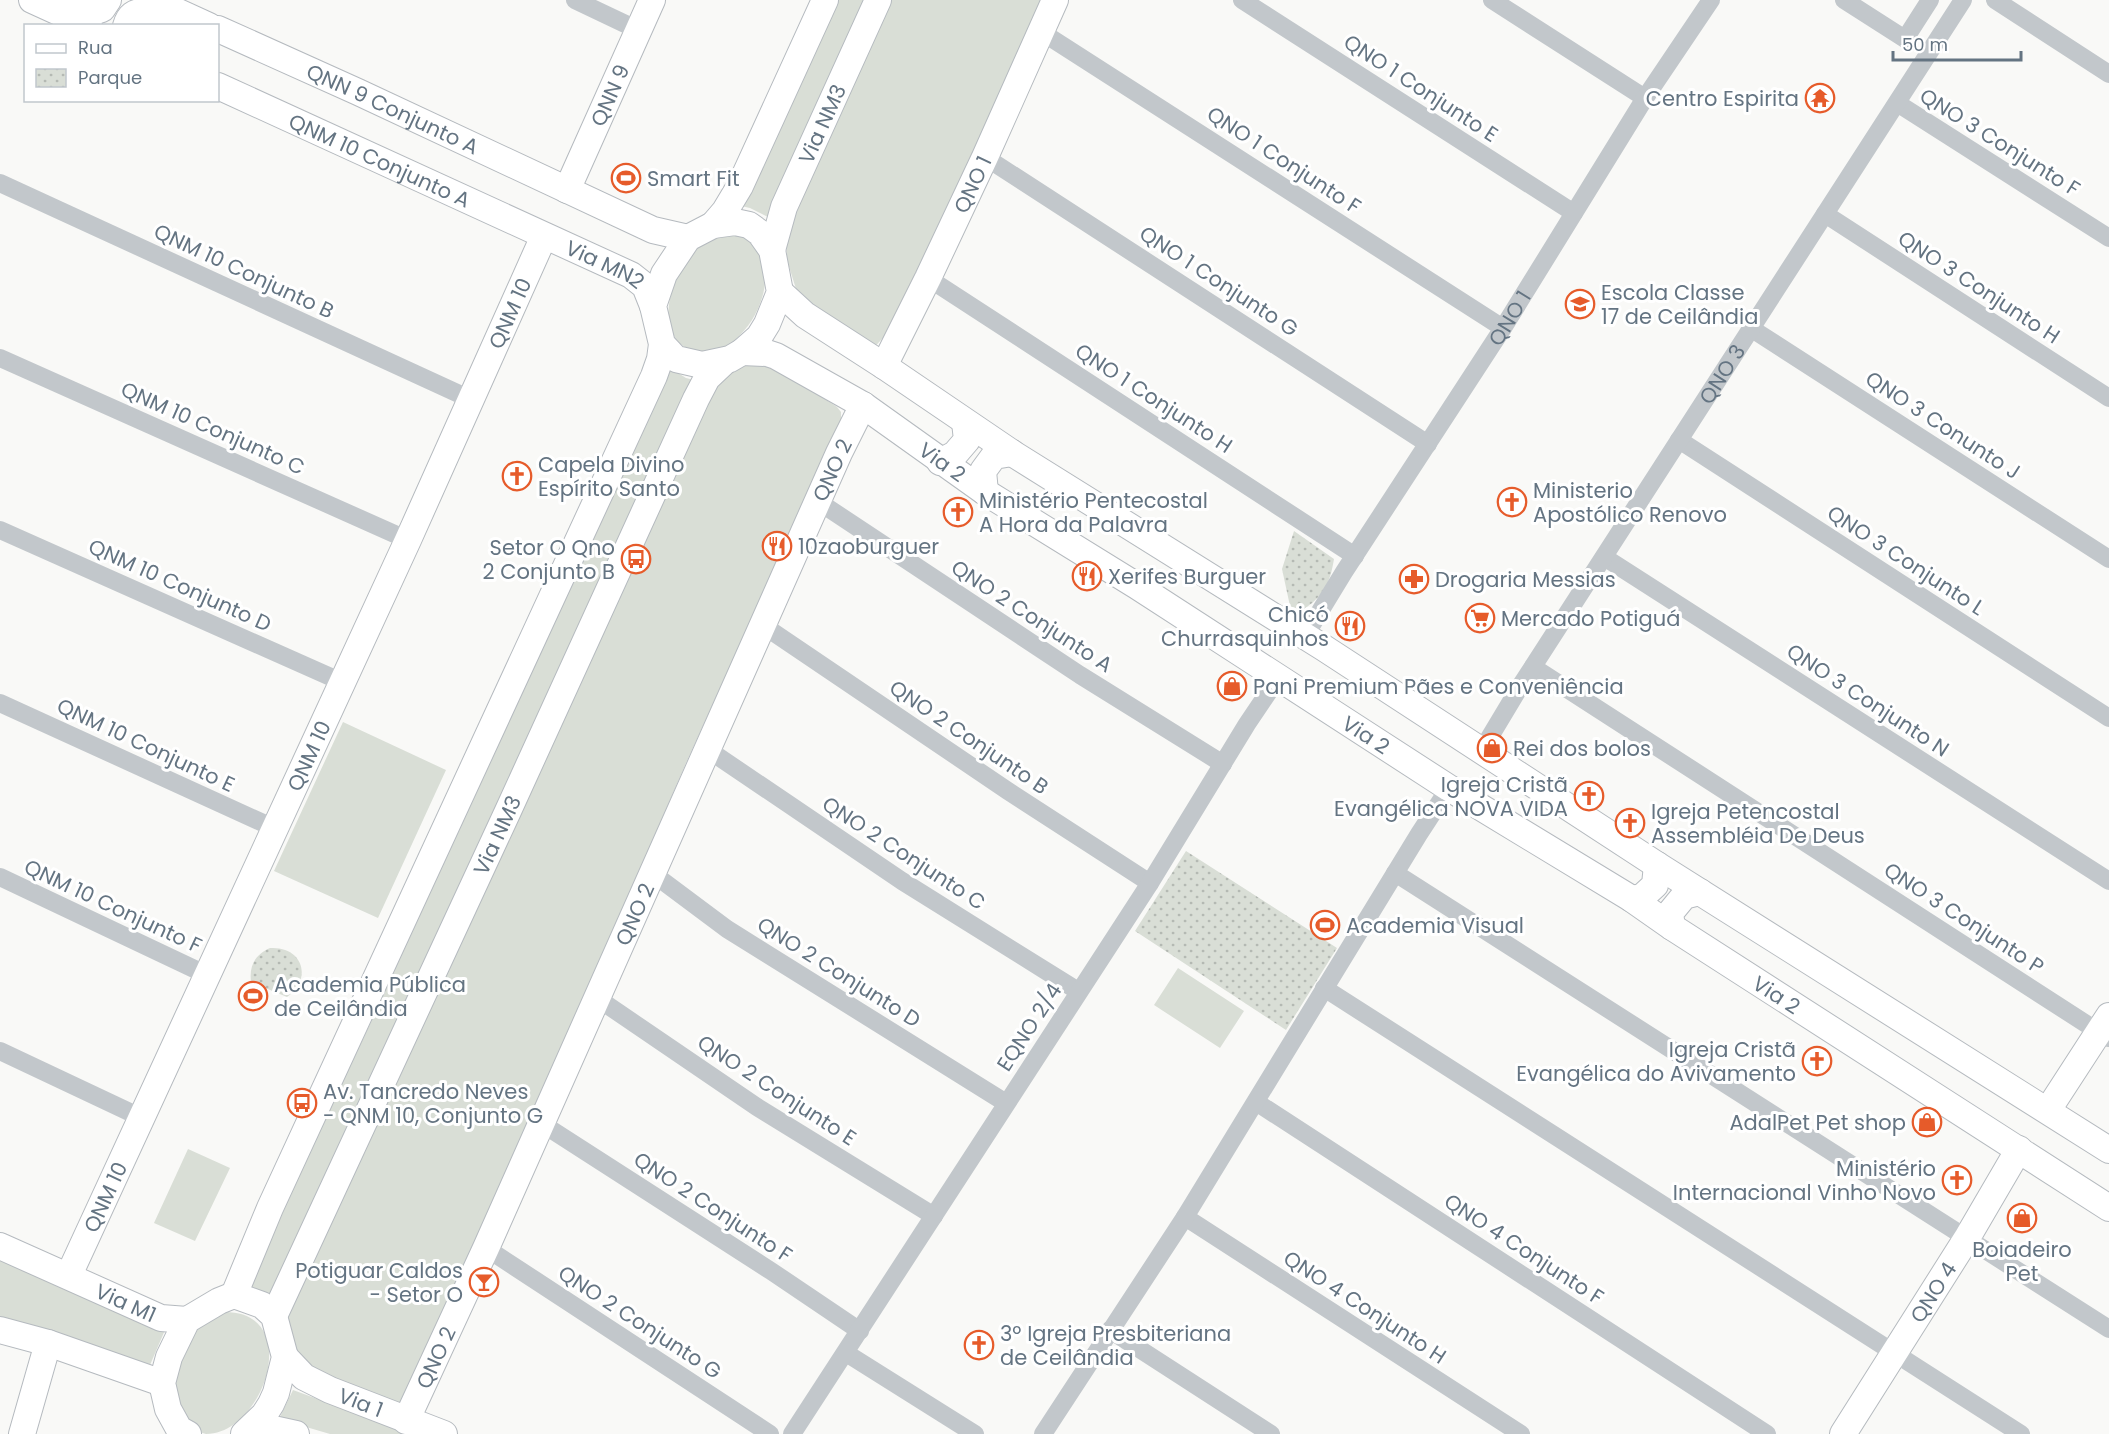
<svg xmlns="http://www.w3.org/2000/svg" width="2109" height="1434" viewBox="0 0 2109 1434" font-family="Poppins,sans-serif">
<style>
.grass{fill:#d9ded6}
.park{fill:url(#park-dots)}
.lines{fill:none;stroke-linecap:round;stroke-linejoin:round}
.secondary-casing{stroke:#b5babf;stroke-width:28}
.street{stroke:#c2c7cb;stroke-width:18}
.secondary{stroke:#fff;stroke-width:26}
.labels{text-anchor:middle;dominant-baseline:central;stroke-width:6;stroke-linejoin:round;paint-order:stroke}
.street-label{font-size:21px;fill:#647482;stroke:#fff}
.poi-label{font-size:21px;fill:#647482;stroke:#fff;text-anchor:start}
</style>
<defs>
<pattern id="park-dots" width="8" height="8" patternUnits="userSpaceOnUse" patternTransform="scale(1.5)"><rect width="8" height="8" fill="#d9ded6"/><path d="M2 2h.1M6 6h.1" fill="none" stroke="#b4b9b3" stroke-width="1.8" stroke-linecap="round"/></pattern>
</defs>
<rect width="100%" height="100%" fill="#f9f9f7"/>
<!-- grass -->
<path class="grass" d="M 835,0 L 869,0 L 768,217 L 750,208 L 741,206 Z
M 889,0 L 1042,0 L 893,327 L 870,352 L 807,304 L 796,289 L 787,260 L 786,236 L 791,215 Z
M 725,232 C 732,234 742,234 747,238 C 779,262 764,312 740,335 C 736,339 731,345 726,348 C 723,349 717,350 713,350 C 705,352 699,354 691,350 C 650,334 673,269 697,247 C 704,241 717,237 725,232 Z
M 748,365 C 781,363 810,390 837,407 L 841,412 L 841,423 L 686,763 L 586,995 L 411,1387 L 401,1404 L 328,1382 L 296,1353 L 288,1323 L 288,1313 L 712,387 C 722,377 733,369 748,365 Z
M 667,366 L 686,378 L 694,380 L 272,1298 L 255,1288 L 246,1286 L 370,1024 Z
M 343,722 L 446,770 L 378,918 L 274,871 Z
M 1178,968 L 1244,1011 L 1220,1048 L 1154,1005 Z
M 188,1149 L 230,1168 L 195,1241 L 154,1223 Z
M 0,1260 L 165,1330 L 150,1365 L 0,1321 Z
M 225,1312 C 304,1312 264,1434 206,1434 C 197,1432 193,1427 187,1421 C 185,1418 180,1414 178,1411 C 168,1390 181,1355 192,1336 C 199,1324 213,1319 225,1312 Z
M 293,1390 L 413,1434 L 330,1434 L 279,1419 Z"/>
<!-- park -->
<path class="park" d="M 1294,531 L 1334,559 C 1330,584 1323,597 1301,611 L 1290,606 L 1282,569 Z
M 1186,851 L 1337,948 L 1286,1030 L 1135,931 Z
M 270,948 C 303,946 313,979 287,997 L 251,982 C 249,965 255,955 270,948 Z"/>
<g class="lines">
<!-- secondary casing -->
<g class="secondary-casing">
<g id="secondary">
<path d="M 32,0 L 89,26"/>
<path d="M 66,0 L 93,12 L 102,9 L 108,0"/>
<path d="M 152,0 L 209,26"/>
<path d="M 126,26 C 133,1 155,16 170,23"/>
<path id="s3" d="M 218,29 L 358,92 L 653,230 L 688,238"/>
<path id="s4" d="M 218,86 L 631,275 L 645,286 L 653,306"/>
<path id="s5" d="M 567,190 L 652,0"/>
<path d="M 713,225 L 725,211 L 740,186 L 825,0"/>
<path id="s6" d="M 772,250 L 784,207 L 878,0"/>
<path d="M 780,292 L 805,315 L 884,366 L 1012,453 L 1324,648 L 1657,865 L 2109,1150"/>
<path id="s7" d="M 742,352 L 767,353 L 776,356 L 863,405 L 985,492 L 1137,586 L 1449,788 L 1632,899 L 1672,927 L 2109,1208"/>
<path id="s8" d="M 884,366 L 928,278 L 985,157 L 1055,0"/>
<path d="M 940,462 L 955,454 L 967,440 L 965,422"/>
<path d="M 985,492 L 983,471 L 994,456 L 1012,453"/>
<path d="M 1632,899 L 1642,897 L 1655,885 L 1657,865"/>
<path d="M 1672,927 L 1670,913 L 1684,896 L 1700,892"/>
<path d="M 2048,1110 L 2109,1016"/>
<path id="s9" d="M 0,1246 L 161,1318 L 187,1320"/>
<path id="s10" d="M 69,1275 L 408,540 L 544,236"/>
<path d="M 234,1295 L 270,1208 L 654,376 L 660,359 L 662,344 L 653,306 L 664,274 L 688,238 L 713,225 L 735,222 L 749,225 L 760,233 L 772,250 L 780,292 L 767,324 L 759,337 L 742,352 L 730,359 L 702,365 L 676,359 L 662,344"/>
<path id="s11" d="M 274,1316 L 508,811 L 696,399 L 707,378 L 725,361"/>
<path d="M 0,1330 L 48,1343 L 162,1383"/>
<path id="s12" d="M 285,1357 L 304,1377 L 330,1390 L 444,1434"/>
<path id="s13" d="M 406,1421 L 486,1248 L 839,453 L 863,405"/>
<path d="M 255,1425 L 296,1434"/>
<path d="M 22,1434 L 48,1343"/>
<path d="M 188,1434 L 179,1429 L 168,1409 L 162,1383 L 169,1357 L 187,1320 L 219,1301 L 234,1295 L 262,1305 L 274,1316 L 285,1357 L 276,1393 L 271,1404 L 264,1415 L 244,1434"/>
<path id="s14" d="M 1843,1434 L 1967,1238 L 2019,1149"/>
</g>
</g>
<!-- street -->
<g class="street">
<path d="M 575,0 L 638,30"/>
<path d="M 1242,0 L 1574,213"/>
<path d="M 1492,0 L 1645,98"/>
<path d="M 1844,0 L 1905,39 L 1930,0"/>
<path d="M 1995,0 L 2109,74"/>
<path d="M 1040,31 L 1503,328"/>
<path d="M 1897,103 L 2109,238"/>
<path d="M 985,157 L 1428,444"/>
<path d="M 0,183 L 470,399"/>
<path d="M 1825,214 L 2109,398"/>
<path d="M 928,278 L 1355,556"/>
<path d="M 1752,329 L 2109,559"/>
<path d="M 0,358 L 408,540"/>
<path d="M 1679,440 L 2109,718"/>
<path d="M 819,502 L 1080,675 L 1223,764"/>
<path d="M 0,530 L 342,682"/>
<path d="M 1604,557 L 2109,881"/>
<path d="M 764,626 L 1008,791 L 1150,883"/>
<path id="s1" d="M 1305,636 L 1344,572 L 1503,328 L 1645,98 L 1711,0"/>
<path d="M 1533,667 L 2108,1038"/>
<path d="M 0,703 L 274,828"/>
<path d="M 707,749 L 902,881 L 1078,991"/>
<path id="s2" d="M 1482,750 L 1521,685 L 1963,0"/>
<path d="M 652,873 L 727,929 L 1006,1103"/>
<path d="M 1395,873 L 2109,1329"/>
<path d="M 0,877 L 207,975"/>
<path d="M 1324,988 L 2021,1434"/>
<path d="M 597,998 L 757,1107 L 934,1216"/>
<path d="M 0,1051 L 140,1117"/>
<path d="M 1256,1102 L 1767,1434"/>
<path d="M 541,1123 L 771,1271 L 860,1331"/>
<path d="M 1185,1217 L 1521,1434"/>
<path d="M 486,1248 L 770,1434"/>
<path d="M 1110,1330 L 1271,1434"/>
<path d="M 846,1353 L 975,1434"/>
<path d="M 792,1434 L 1150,883 L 1247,724 L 1278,678"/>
<path d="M 1043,1434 L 1185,1217 L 1419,834 L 1449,788"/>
</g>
<!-- secondary -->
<use href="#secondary" class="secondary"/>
</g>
<!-- icons -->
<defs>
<g id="temple-ring" transform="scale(1.5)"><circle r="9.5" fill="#fff" stroke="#e65b2a" stroke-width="1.5"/><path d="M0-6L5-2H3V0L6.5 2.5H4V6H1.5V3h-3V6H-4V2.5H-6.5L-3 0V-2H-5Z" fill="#e65b2a"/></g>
<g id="stadium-ring" transform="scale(1.5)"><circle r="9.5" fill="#fff" stroke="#e65b2a" stroke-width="1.5"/><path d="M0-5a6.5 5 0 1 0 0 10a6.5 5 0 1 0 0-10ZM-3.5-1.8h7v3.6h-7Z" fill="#e65b2a"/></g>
<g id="school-ring" transform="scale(1.5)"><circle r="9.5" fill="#fff" stroke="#e65b2a" stroke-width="1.5"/><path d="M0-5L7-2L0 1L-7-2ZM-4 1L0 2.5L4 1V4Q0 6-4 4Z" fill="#e65b2a"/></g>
<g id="church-ring" transform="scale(1.5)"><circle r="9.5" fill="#fff" stroke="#e65b2a" stroke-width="1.5"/><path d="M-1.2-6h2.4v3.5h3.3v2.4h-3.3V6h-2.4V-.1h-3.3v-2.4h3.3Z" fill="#e65b2a"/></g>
<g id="restaurant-ring" transform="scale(1.5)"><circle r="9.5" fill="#fff" stroke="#e65b2a" stroke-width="1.5"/><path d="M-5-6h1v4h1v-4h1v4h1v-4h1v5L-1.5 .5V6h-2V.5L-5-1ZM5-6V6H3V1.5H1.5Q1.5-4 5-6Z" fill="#e65b2a"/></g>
<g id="bus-ring" transform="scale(1.5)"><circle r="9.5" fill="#fff" stroke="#e65b2a" stroke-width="1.5"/><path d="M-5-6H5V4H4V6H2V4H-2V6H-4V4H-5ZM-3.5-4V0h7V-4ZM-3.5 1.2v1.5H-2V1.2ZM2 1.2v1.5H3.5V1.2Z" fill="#e65b2a"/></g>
<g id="pharmacy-ring" transform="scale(1.5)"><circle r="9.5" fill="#fff" stroke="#e65b2a" stroke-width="1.5"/><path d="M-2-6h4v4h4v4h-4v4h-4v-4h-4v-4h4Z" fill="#e65b2a"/></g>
<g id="supermarket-ring" transform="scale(1.5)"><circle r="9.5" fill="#fff" stroke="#e65b2a" stroke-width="1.5"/><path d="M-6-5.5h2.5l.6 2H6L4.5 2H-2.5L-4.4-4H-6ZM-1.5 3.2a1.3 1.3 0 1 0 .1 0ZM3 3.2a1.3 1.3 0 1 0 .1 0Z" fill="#e65b2a"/></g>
<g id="shop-ring" transform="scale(1.5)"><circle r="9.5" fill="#fff" stroke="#e65b2a" stroke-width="1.5"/><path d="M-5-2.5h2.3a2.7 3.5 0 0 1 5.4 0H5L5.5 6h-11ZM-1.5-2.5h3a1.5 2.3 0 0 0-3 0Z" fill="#e65b2a"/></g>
<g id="bar-ring" transform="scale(1.5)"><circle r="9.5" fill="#fff" stroke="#e65b2a" stroke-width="1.5"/><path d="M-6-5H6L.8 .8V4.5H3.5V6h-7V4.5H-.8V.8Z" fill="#e65b2a"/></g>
</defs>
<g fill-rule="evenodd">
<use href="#temple-ring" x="1820" y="98"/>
<use href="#stadium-ring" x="626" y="178"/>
<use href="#school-ring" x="1580" y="304"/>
<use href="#church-ring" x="517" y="476"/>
<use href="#church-ring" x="1512" y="502"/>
<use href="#church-ring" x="958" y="512"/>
<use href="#restaurant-ring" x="777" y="546"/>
<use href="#bus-ring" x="636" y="559"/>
<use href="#restaurant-ring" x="1087" y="576"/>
<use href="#pharmacy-ring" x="1414" y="579"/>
<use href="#supermarket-ring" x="1480" y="618"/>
<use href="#restaurant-ring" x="1350" y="626"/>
<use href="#shop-ring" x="1232" y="686"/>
<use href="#shop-ring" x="1492" y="748"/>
<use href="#church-ring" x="1589" y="796"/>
<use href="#church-ring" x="1630" y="823"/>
<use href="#stadium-ring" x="1325" y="925"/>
<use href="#stadium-ring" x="253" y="996"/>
<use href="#church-ring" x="1817" y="1061"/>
<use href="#bus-ring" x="302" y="1103"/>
<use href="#shop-ring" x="1927" y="1122"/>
<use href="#church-ring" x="1957" y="1180"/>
<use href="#shop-ring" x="2022" y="1218"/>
<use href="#bar-ring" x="484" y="1282"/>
<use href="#church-ring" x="979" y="1345"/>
</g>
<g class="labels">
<!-- street labels -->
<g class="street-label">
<text transform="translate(1421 88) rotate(33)">QNO 1 Conjunto E</text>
<text stroke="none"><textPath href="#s5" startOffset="104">QNN 9</textPath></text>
<text stroke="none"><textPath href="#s3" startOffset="192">QNN 9 Conjunto A</textPath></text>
<text stroke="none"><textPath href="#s6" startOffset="136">Via NM3</textPath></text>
<text transform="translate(2000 142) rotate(32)">QNO 3 Conjunto F</text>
<text transform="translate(1284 160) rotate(33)">QNO 1 Conjunto F</text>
<text stroke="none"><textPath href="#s4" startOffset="178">QNM 10 Conjunto A</textPath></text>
<text stroke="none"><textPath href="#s8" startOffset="202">QNO 1</textPath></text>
<text stroke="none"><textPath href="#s4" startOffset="426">Via MN2</textPath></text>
<text transform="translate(244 271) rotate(25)">QNM 10 Conjunto B</text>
<text transform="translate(1219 281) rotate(33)">QNO 1 Conjunto G</text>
<text transform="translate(1979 287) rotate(33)">QNO 3 Conjunto H</text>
<text stroke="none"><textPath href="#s10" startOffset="1058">QNM 10</textPath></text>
<text stroke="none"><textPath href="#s1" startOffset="378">QNO 1</textPath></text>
<text stroke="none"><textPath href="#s2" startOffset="446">QNO 3</textPath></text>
<text transform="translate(1154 398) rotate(33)">QNO 1 Conjunto H</text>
<text transform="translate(1943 425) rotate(33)">QNO 3 Conunto J</text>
<text transform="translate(213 428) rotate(24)">QNM 10 Conjunto C</text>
<text stroke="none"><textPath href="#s7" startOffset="232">Via 2</textPath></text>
<text stroke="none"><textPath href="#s13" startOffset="1042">QNO 2</textPath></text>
<text transform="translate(1906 560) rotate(33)">QNO 3 Conjunto L</text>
<text transform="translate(180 585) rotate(24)">QNM 10 Conjunto D</text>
<text transform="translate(1032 616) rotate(33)">QNO 2 Conjunto A</text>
<text transform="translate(1868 700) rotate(33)">QNO 3 Conjunto N</text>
<text stroke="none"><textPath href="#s7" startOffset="736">Via 2</textPath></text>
<text transform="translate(969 737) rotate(34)">QNO 2 Conjunto B</text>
<text transform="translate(146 745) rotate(25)">QNM 10 Conjunto E</text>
<text stroke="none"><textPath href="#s10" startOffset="572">QNM 10</textPath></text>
<text stroke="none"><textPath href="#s11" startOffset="530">Via NM3</textPath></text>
<text transform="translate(904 853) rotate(33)">QNO 2 Conjunto C</text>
<text transform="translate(113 906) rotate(25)">QNM 10 Conjunto F</text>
<text stroke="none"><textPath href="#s13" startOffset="556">QNO 2</textPath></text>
<text transform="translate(1964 918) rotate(33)">QNO 3 Conjunto P</text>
<text transform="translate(839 972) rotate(32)">QNO 2 Conjunto D</text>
<text stroke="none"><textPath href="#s7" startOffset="1222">Via 2</textPath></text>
<text transform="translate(1029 1027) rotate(-57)">EQNO 2/4</text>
<text transform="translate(777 1090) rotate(33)">QNO 2 Conjunto E</text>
<text stroke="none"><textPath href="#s10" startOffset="86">QNM 10</textPath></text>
<text transform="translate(713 1207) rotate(33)">QNO 2 Conjunto F</text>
<text transform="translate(1524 1249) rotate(33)">QNO 4 Conjunto F</text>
<text stroke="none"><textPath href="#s14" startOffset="168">QNO 4</textPath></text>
<text stroke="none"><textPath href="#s9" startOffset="138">Via M1</textPath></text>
<text transform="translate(1365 1307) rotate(33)">QNO 4 Conjunto H</text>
<text transform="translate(640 1322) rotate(33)">QNO 2 Conjunto G</text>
<text stroke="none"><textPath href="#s13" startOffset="70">QNO 2</textPath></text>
<text stroke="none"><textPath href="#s12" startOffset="90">Via 1</textPath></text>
</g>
<!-- poi labels -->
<g class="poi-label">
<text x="1799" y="98" text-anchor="end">Centro Espirita</text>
<text x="647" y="178">Smart Fit</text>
<text x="1601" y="292">Escola Classe<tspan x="1601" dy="24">17 de Ceilândia</tspan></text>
<text x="538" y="464">Capela Divino<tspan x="538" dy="24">Espírito Santo</tspan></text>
<text x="1533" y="490">Ministerio<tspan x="1533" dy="24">Apostólico Renovo</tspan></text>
<text x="979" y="500">Ministério Pentecostal<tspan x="979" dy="24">A Hora da Palavra</tspan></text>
<text x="798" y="546">10zaoburguer</text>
<text x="615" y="547" text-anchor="end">Setor O Qno<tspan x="615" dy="24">2 Conjunto B</tspan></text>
<text x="1108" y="576">Xerifes Burguer</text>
<text x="1435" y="579">Drogaria Messias</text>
<text x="1329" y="614" text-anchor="end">Chicó<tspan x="1329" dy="24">Churrasquinhos</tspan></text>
<text x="1501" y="618">Mercado Potiguá</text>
<text x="1253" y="686">Pani Premium Pães e Conveniência</text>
<text x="1513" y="748">Rei dos bolos</text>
<text x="1568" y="784" text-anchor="end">Igreja Cristã<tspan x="1568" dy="24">Evangélica NOVA VIDA</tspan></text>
<text x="1651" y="811">Igreja Petencostal<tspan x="1651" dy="24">Assembléia De Deus</tspan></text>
<text x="1346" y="925">Academia Visual</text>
<text x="274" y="984">Academia Pública<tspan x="274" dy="24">de Ceilândia</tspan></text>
<text x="1796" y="1049" text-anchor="end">Igreja Cristã<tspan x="1796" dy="24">Evangélica do Avivamento</tspan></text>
<text x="323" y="1091">Av. Tancredo Neves<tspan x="323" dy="24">- QNM 10, Conjunto G</tspan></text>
<text x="1906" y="1122" text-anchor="end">AdalPet Pet shop</text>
<text x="1936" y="1168" text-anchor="end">Ministério<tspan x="1936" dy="24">Internacional Vinho Novo</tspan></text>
<text x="2022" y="1249" text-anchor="middle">Boiadeiro<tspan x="2022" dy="24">Pet</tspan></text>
<text x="463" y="1270" text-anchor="end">Potiguar Caldos<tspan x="463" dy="24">- Setor O</tspan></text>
<text x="1000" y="1333">3º Igreja Presbiteriana<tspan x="1000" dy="24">de Ceilândia</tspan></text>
</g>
</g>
<!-- legend -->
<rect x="24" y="24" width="195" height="78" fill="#ffffff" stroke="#c1c7cd" stroke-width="1.5"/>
<rect x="36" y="44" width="30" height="9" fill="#ffffff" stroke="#c1c7cd" stroke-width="1.5"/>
<text x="78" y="54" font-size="18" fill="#647482">Rua</text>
<rect x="36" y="69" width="30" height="18" fill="url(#park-dots)" stroke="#c1c7cd" stroke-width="1.5"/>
<text x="78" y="84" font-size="18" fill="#647482">Parque</text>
<!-- scale -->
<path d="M1893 51v9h128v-9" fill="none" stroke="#647482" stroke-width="3"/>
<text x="1902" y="51" font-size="18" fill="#647482" stroke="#ffffff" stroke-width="4.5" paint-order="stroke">50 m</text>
</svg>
